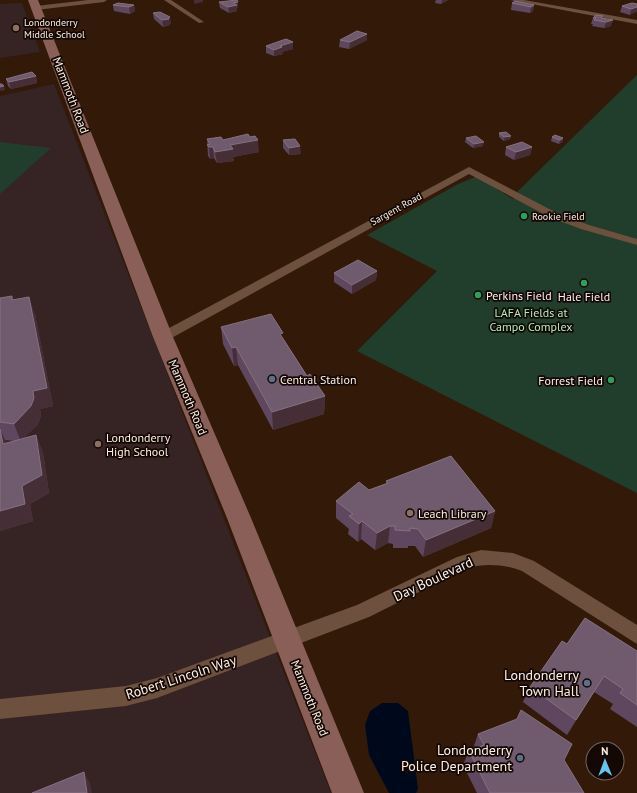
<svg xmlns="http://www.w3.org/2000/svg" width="637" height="793" viewBox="0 0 637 793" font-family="'PT Sans',sans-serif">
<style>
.education{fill:#362323}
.green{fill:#213d2b}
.water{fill:#00081c}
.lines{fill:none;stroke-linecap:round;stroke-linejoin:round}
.minor{fill:#6d503d;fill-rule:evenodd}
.secondary{fill:#895f58;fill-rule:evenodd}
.wall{fill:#5f485f;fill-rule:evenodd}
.shaded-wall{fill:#462e36}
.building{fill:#705a6e;stroke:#867180}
.education-dot{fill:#8d6e63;stroke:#130803;stroke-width:1.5}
.leisure-dot{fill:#2e9e5b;stroke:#130803;stroke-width:1.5}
.service-dot{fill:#5c6f8a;stroke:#130803;stroke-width:1.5}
.labels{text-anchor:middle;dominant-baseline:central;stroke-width:3.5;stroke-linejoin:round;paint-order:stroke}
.far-poi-label{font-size:10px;fill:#fdefe6;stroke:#130803;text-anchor:start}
.far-street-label{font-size:10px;fill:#fdefe6;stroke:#130803}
.street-label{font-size:12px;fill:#fdefe6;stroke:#130803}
.poi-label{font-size:12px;fill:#fdefe6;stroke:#130803;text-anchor:start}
.park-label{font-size:12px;fill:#b0edc5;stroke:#130803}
.near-street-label{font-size:14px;fill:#fdefe6;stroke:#130803}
.near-poi-label{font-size:14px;fill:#fdefe6;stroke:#130803;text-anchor:end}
</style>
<rect width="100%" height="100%" fill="#331a08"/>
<!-- education -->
<path class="education" d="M 22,3 L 40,52 L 0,58 L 0,4 Z
M 54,84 L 331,793 L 0,793 L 0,96 Z"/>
<!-- green -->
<path class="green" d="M 637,75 L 637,493 L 357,351 L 437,271 L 367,235 L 456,185 L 475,177 L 484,181 L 513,199 L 518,191 Z
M 0,142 L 51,148 L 0,194 Z"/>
<!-- water -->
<path class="water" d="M 382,703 L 398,703 L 408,711 L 418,789 L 416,793 L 389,793 L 369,755 L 365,725 L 370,711 Z"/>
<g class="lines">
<!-- minor -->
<path class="minor" d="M 88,0 L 107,0 L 104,2 L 36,10 L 33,8 L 36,6 Z
M 164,0 L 171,0 L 204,22 L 199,23 Z
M 510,0 L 524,0 L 637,20 L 637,24 Z
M 469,167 L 557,213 L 589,225 L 637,239 L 637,245 L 581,229 L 549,217 L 469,174 L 168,340 L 158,340 L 157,337 L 158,334 Z
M 481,550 L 513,553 L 534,561 L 637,625 L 637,644 L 522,571 C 503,564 486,563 467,568 L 369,617 L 157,698 L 126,706 L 0,719 L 0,699 L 126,686 L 157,678 L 357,605 L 457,557 Z"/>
<!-- secondary -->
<path class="secondary" d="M 28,0 L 38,0 L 173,337 L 251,518 L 364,793 L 332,793 L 227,518 L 153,337 Z"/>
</g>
<!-- wall -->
<path class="wall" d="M 432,0 L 448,0 L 441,4 L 435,3 L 436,0 Z
M 219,2 L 238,8 L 237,8 L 237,11 L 229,13 L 220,8 Z
M 512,3 L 534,5 L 533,11 L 530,13 L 511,10 Z
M 637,4 L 630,15 L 620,12 L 622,6 Z
M 113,5 L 134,5 L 135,11 L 130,14 L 114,11 Z
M 153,13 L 171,24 L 170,24 L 170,25 L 163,27 L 154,19 Z
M 593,18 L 602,18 L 611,26 L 604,28 L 592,26 L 593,24 L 591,24 Z
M 340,40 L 367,40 L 349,49 L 339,47 Z
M 266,46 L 293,49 L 282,52 L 283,54 L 274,56 L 266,53 Z
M 36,76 L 37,83 L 11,89 L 8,86 L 6,79 Z
M 499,133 L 511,136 L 510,139 L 504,141 L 499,137 Z
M 552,137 L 563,138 L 562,142 L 559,144 L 551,141 Z
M 466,138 L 483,146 L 473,148 L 465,142 Z
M 207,139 L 223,140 L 259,152 L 233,157 L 234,161 L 217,163 L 214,158 L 210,159 L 208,156 Z
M 283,140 L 301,154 L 289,155 L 283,148 Z
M 506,147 L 532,147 L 530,155 L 514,160 L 505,155 Z
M 377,271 L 376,280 L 352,294 L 334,282 L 334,273 Z
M 12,296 L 13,300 L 35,314 L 53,406 L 40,409 L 41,416 L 38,424 L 24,438 L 36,435 L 43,453 L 49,493 L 30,504 L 33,521 L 0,531 L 0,298 ZM 5,440 L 15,441 L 7,443 Z
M 221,327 L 283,338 L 307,376 L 325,396 L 324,414 L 273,430 L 238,365 L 234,366 L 223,344 Z
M 386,481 L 495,511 L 491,528 L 423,557 L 415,546 L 408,546 L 408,548 L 393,548 L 393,544 L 388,543 L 375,550 L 361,539 L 358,542 L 348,534 L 349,529 L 336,518 L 336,501 L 369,490 L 386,484 Z
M 567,644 L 637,651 L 637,727 L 610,709 L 613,704 L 594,692 L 567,735 L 523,702 L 530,687 Z
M 478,734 L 564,760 L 584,793 L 477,793 L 463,765 L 469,751 L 473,749 Z"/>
<!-- shaded-wall -->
<path class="shaded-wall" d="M 194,0 L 203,0 L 203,2 L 194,4 Z
M 442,0 L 448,0 L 441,4 Z
M 238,2 L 238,8 L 237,8 L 237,11 L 229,13 L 228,7 L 233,3 Z
M 134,5 L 135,11 L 130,14 L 129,7 Z
M 534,5 L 533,11 L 530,13 L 531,7 Z
M 637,7 L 637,12 L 630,15 L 631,9 Z
M 170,17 L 171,24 L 170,24 L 170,25 L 163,27 L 162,20 Z
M 613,20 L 611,26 L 604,28 L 606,22 Z
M 367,34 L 367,40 L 349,49 L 350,42 Z
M 293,42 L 293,49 L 282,52 L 283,54 L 274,56 L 274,50 L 280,46 Z
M 36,76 L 37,83 L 11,89 L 9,82 Z
M 4,86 L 5,90 L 0,91 L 0,87 Z
M 511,136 L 510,139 L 504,141 L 504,137 Z
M 563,138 L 562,142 L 559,144 L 560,140 Z
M 258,140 L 259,152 L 233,157 L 234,161 L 217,163 L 215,152 L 230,145 Z
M 484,142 L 483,146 L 473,148 L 474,144 Z
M 300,146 L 301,154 L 289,155 L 289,148 Z
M 209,147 L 213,147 L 214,158 L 210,159 Z
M 532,147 L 530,155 L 514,160 L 516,152 Z
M 377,271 L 376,280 L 352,294 L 352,285 Z
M 29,297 L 35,314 L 53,406 L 40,409 L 41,416 L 38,424 L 21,442 L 14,424 L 33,391 Z
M 236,347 L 238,365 L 234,366 L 232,348 Z
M 325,396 L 324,414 L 273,430 L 272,412 Z
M 0,429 L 8,446 L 3,444 Z
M 36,435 L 43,453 L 49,493 L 30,504 L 33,521 L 0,531 L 0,511 L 22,486 Z
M 495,511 L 491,528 L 423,557 L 426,540 Z
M 362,521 L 361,539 L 358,542 L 359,524 Z
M 390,526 L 388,543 L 375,550 L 377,533 Z
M 604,676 L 594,692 L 567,735 L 576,720 Z
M 84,772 L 90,783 L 92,793 L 87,793 Z"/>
<!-- building -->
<path class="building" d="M 237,0 L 238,2 L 233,3 L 237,5 L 228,7 L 219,2 Z
M 515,1 L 534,5 L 531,7 L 512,3 Z
M 118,3 L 134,5 L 129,7 L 113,5 Z
M 632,3 L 637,4 L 637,7 L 631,9 L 622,6 Z
M 160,12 L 170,17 L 168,18 L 169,19 L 162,20 L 153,13 Z
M 596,15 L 603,16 L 601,18 L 613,20 L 606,22 L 594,20 L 596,18 L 593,18 Z
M 357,31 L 367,34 L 350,42 L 340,40 Z
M 286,39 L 293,42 L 280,46 L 282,47 L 274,50 L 266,46 Z
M 32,72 L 36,76 L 9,82 L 6,79 Z
M 0,84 L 2,84 L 4,86 L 0,87 Z
M 506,132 L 511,136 L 504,137 L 499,133 Z
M 248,134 L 250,137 L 255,136 L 258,140 L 230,145 L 233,149 L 215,152 L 213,147 L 209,147 L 207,145 L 210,144 L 207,139 L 221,137 L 223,140 Z
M 555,135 L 563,138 L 560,140 L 552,137 Z
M 476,136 L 484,142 L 474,144 L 466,138 Z
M 295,139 L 300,146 L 289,148 L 283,140 Z
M 522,142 L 532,147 L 516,152 L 506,147 Z
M 358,260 L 377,271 L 352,285 L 334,273 Z
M 12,296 L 12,300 L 29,297 L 47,388 L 33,391 L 34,398 L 31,406 L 14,424 L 0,422 L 0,298 Z
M 271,314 L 283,333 L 280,334 L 307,376 L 310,374 L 325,396 L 272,412 L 236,347 L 232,348 L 221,327 Z
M 0,429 L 3,444 L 36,435 L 42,475 L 22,486 L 25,504 L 0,511 Z
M 451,456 L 495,511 L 426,540 L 418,529 L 410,528 L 410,531 L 395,530 L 395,526 L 390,526 L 377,533 L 362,521 L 359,524 L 349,516 L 353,514 L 336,501 L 359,482 L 369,490 L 388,483 L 386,481 Z
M 585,618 L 637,651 L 637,705 L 620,693 L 623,689 L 604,676 L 576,720 L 530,687 L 562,641 L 567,644 Z
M 521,710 L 572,744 L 564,760 L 584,793 L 490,793 L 469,751 L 484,745 L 478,734 L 517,719 Z
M 84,772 L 87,793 L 32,793 Z"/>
<!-- markers -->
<g class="education-dot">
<circle cx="16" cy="28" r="4"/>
<circle cx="98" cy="444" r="4"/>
<circle cx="410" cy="513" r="4"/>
</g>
<g class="leisure-dot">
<circle cx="524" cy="216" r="4"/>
<circle cx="584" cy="283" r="4"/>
<circle cx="478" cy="295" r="4"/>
<circle cx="611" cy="380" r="4"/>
</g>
<g class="service-dot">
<circle cx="272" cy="379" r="4"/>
<circle cx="587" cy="683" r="4"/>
<circle cx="520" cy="758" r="4"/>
</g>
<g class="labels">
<!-- far-poi labels -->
<g class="far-poi-label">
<text x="24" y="22">Londonderry<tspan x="24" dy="12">Middle School</tspan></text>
<text x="532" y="216">Rookie Field</text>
</g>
<!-- far-street labels -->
<g class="far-street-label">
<text transform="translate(396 209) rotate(-29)">Sargent Road</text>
</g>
<!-- street labels -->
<g class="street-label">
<text transform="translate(71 95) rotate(69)">Mammoth Road</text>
<text transform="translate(188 397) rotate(67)">Mammoth Road</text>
<text transform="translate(310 698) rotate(68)">Mammoth Road</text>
</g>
<!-- poi labels -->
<g class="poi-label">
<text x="486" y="295">Perkins Field</text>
<text x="584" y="296" text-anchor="middle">Hale Field</text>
<text x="280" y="379">Central Station</text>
<text x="603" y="380" text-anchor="end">Forrest Field</text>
<text x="106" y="437">Londonderry<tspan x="106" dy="14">High School</tspan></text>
<text x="418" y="513">Leach Library</text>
</g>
<!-- park labels -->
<g class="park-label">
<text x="531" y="312">LAFA Fields at<tspan x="531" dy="14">Campo Complex</tspan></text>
</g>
<!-- near-street labels -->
<g class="near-street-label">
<text transform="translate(433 579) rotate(-25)">Day Boulevard</text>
<text transform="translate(181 677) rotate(-18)">Robert Lincoln Way</text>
</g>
<!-- near-poi labels -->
<g class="near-poi-label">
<text x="579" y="675">Londonderry<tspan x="579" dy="16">Town Hall</tspan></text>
<text x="512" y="750">Londonderry<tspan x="512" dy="16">Police Department</tspan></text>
</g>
</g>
<!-- north arrow -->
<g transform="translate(605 761) rotate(359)"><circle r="19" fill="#130803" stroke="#71645e"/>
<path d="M0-3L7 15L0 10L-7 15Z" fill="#67c4f0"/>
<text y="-6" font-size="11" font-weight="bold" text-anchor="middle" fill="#fdefe6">N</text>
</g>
</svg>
